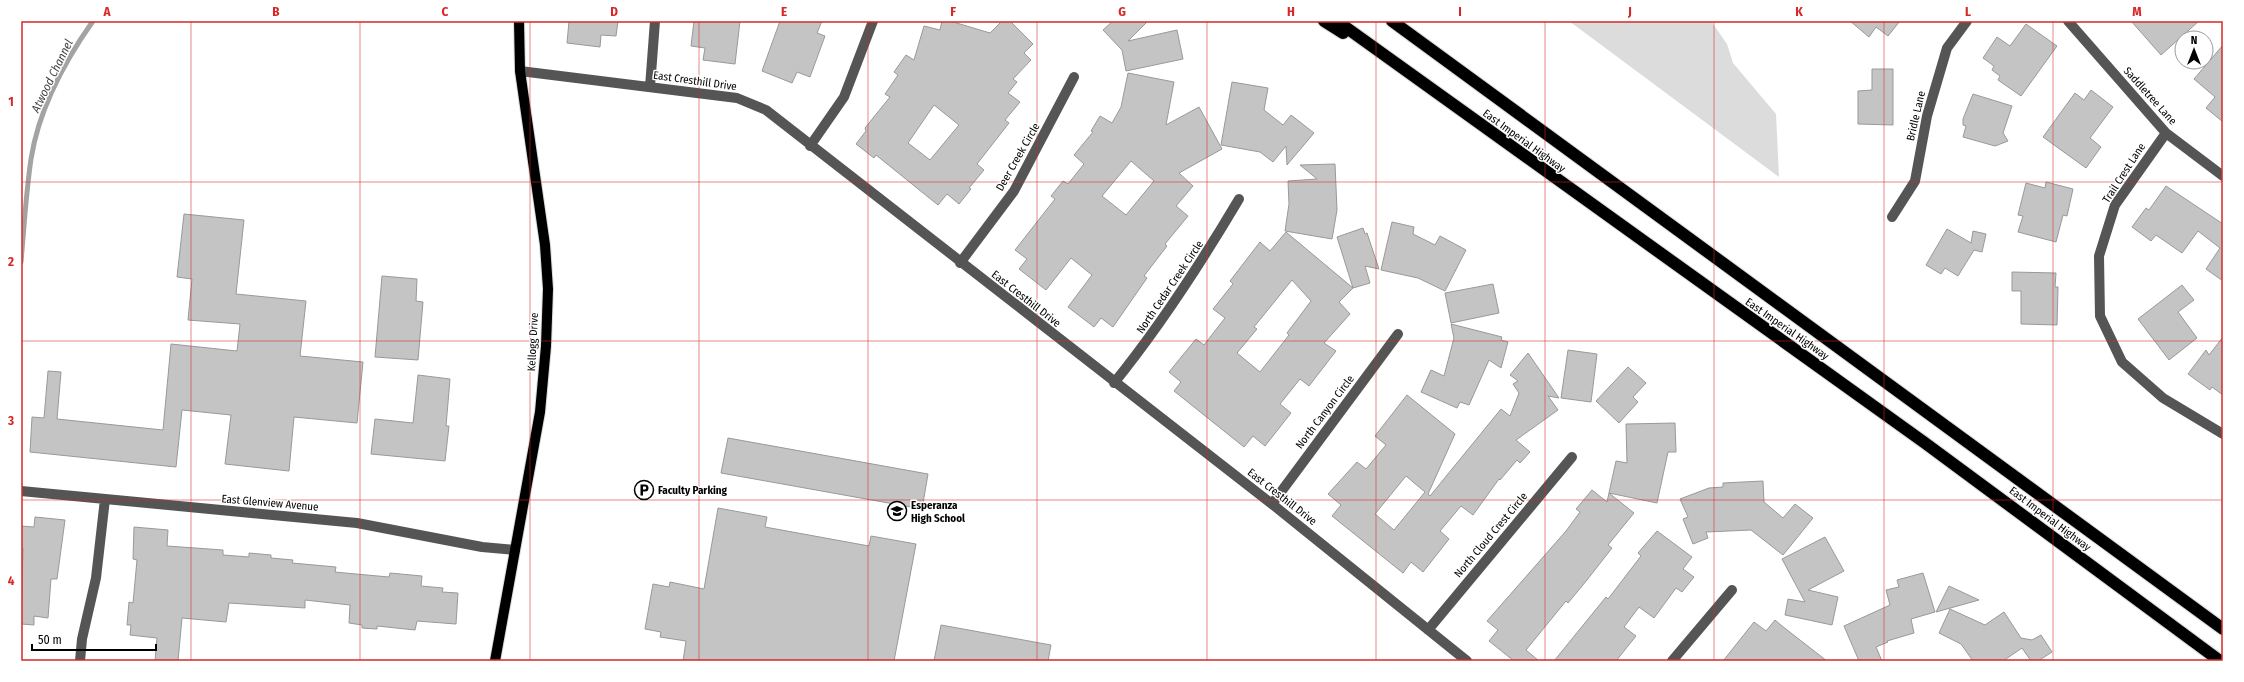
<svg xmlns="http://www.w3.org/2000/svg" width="2244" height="682" viewBox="0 0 2244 682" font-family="'Fira Sans Condensed',sans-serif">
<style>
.green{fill:#dcdcdc}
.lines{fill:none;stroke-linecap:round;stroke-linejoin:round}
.stream{stroke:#a3a3a3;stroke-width:5}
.building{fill:#c4c4c4;stroke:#999;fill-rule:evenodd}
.major-casing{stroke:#dbdbdb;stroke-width:12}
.highway-casing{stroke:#dbdbdb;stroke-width:14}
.minor{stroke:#555;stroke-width:10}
.major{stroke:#000;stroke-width:10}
.highway{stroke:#000;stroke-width:12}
.grid{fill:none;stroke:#d62828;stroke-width:1;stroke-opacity:0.55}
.labels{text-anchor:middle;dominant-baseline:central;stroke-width:3;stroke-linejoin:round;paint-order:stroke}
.street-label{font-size:11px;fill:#000;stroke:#fff}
.poi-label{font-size:11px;font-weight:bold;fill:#000;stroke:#fff;text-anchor:start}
.water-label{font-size:12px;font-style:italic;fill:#444;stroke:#fff}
.neatline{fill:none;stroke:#d62828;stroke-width:1.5}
.grid-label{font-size:13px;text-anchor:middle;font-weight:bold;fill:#d62828}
</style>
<rect width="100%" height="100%" fill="#fff"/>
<!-- green -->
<path class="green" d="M 1569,21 L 1711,21 L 1727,44 L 1733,63 L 1776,114 L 1779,177 Z"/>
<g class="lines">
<!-- stream -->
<path class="stream" d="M 21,262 C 24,228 26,193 31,159 C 39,108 64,62 93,21"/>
</g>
<!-- building -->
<path class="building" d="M 569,21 L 618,21 L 616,36 L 601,35 L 600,47 L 567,43 Z
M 694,21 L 740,21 L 735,64 L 703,60 L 705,48 L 691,46 Z
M 780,21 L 822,21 L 817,33 L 825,36 L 810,77 L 797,72 L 792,83 L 762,71 Z
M 942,21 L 950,21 L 990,33 L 1002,21 L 1010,21 L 1033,44 L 1024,53 L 1031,60 L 1013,79 L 1017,82 L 1008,93 L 1020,102 L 1005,120 L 1009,123 L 977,164 L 984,170 L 969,188 L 971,189 L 959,204 L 947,194 L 938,205 L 876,155 L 874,158 L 856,144 L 866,131 L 865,128 L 890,97 L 885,94 L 898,75 L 894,72 L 906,55 L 914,60 L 924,26 L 940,30 ZM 934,105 L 959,125 L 930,160 L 908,143 Z
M 1113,21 L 1148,21 L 1128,41 L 1177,30 L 1183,59 L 1126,71 L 1122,50 L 1103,30 Z
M 1850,21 L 1900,21 L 1888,36 L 1876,27 L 1869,37 Z
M 2131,21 L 2199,21 L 2161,55 Z
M 2026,24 L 2057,46 L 2021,96 L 1998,80 L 2000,76 L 1992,70 L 1994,66 L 1983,58 L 1997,37 L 2010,46 Z
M 2223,45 L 2223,122 L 2206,108 L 2215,97 L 2194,79 Z
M 1872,69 L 1893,69 L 1893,125 L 1858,124 L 1858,91 L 1872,90 Z
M 1128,73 L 1174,82 L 1166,125 L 1199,107 L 1222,149 L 1179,173 L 1193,186 L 1176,206 L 1188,216 L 1165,244 L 1167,246 L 1144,276 L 1147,278 L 1113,327 L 1101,318 L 1094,327 L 1068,307 L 1092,275 L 1071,258 L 1046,290 L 1019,269 L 1027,259 L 1015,250 L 1055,199 L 1051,196 L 1063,181 L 1068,184 L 1084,164 L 1074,155 L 1093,132 L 1091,131 L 1100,116 L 1112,123 L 1121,107 ZM 1131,161 L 1154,181 L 1126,215 L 1102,196 Z
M 1232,82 L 1268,88 L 1264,110 L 1283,125 L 1291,115 L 1314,133 L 1287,165 L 1286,146 L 1273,162 L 1260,152 L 1221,145 Z
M 2091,90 L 2113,107 L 2090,138 L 2101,147 L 2086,168 L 2043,137 L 2075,93 L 2084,100 Z
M 1973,94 L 2012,106 L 2003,133 L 2008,141 L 1995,146 L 1963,137 L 1966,126 L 1963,125 L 1963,119 Z
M 1335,164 L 1337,210 L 1332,239 L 1285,231 L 1289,204 L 1288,181 L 1317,179 L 1300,165 Z
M 2046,182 L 2073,189 L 2067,216 L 2063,215 L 2056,242 L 2018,232 L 2023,216 L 2018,215 L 2026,183 L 2045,188 Z
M 2166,186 L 2223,224 L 2223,281 L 2206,269 L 2220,248 L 2198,231 L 2182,253 L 2156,235 L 2151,241 L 2132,227 L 2146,208 L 2149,210 Z
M 184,214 L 244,220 L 236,294 L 306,301 L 300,356 L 363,362 L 357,423 L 294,417 L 289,471 L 225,464 L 231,415 L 182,410 L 176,467 L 30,452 L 32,417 L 44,418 L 48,371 L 61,372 L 57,419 L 163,430 L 171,344 L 237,351 L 240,324 L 188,320 L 192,279 L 177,277 Z
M 1392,222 L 1414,227 L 1413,234 L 1435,245 L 1440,236 L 1466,250 L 1445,291 L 1418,278 L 1381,270 Z
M 1363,228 L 1365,234 L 1367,233 L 1379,269 L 1365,266 L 1370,283 L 1353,288 L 1339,302 L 1350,314 L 1324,343 L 1336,351 L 1309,386 L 1300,379 L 1280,404 L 1291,413 L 1265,446 L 1253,436 L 1244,447 L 1174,391 L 1181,382 L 1169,372 L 1196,339 L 1204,345 L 1225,318 L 1213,309 L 1233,284 L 1230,281 L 1260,242 L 1270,251 L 1286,232 L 1353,288 L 1337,237 ZM 1292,280 L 1311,301 L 1287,333 L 1289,335 L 1260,372 L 1237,353 L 1257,329 L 1254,327 Z
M 1947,229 L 1971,243 L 1973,231 L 1986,234 L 1982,252 L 1974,250 L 1958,276 L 1945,268 L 1941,274 L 1926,265 Z
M 2012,272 L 2056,273 L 2055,287 L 2058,287 L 2057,325 L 2021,324 L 2021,291 L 2012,291 Z
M 382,276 L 417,279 L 416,301 L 423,302 L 418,360 L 375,357 Z
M 1493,284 L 1499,313 L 1451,323 L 1445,293 Z
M 2182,285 L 2194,300 L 2178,312 L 2197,338 L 2169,360 L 2138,319 Z
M 1451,324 L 1502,337 L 1501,340 L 1508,342 L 1501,368 L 1489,360 L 1469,405 L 1460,402 L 1457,408 L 1421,392 L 1431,370 L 1444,376 L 1454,338 Z
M 2223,337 L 2223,395 L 2212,387 L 2210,390 L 2188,374 L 2206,350 L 2209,355 Z
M 1568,350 L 1597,354 L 1591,402 L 1561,398 Z
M 1528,353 L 1559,398 L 1548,396 L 1558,410 L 1516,440 L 1530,452 L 1520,463 L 1517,460 L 1500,480 L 1499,479 L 1473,515 L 1461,506 L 1440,531 L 1449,539 L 1423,572 L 1411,562 L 1403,573 L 1332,516 L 1341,505 L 1328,494 L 1357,462 L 1366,469 L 1386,445 L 1375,436 L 1407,395 L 1455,434 L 1428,494 L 1430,496 L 1501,409 L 1510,416 L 1519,393 L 1513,384 L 1518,381 L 1510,375 ZM 1406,476 L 1425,492 L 1394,530 L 1375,514 Z
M 1628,367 L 1646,383 L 1633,397 L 1638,402 L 1619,423 L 1596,401 Z
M 418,375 L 450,379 L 446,426 L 449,426 L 445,461 L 371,454 L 375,419 L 413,423 Z
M 1675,423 L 1676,452 L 1668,452 L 1657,503 L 1609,493 L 1634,513 L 1608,545 L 1612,548 L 1587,580 L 1568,603 L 1566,601 L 1526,650 L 1539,661 L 1514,661 L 1489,641 L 1498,630 L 1487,621 L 1566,531 L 1580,512 L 1576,509 L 1592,490 L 1607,502 L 1616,461 L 1627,463 L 1626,424 Z
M 728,438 L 928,474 L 922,509 L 721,473 Z
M 1763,481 L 1764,502 L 1783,518 L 1795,504 L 1813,518 L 1783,555 L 1751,530 L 1706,532 L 1708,538 L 1693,544 L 1683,519 L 1688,517 L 1680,499 L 1709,488 L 1723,487 L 1723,483 Z
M 718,508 L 767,517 L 765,527 L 869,546 L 871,536 L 916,544 L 894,661 L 683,661 L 686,641 L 660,637 L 661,632 L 645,629 L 653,584 L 669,587 L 670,582 L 704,589 Z
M 35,517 L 65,520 L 57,579 L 51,579 L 48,618 L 34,616 L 34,625 L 21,624 L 23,548 L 21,548 L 21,526 L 34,527 Z
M 134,527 L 168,530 L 167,546 L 223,550 L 223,555 L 249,557 L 249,553 L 271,555 L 271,558 L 293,560 L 292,563 L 336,567 L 335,572 L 345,573 L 389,577 L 390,573 L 422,576 L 421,586 L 443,588 L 442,592 L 458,593 L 456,624 L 417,621 L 415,630 L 377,626 L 377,629 L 362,628 L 362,625 L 349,623 L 350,605 L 305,600 L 305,608 L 229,603 L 226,622 L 182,618 L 178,661 L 155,661 L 157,638 L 130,635 L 131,625 L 127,625 L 129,602 L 133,603 L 137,560 L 133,559 Z
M 1657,531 L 1692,557 L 1683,569 L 1694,577 L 1682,592 L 1676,588 L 1654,618 L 1639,607 L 1624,627 L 1636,636 L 1616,661 L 1554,661 L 1606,597 L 1608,599 L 1641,556 L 1638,553 Z
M 1825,537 L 1844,571 L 1808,590 L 1838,597 L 1832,625 L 1785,615 L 1788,599 L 1805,602 L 1782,559 Z
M 1923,573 L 1935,612 L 1911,619 L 1914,633 L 1887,641 L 1888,642 L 1876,647 L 1882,661 L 1859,661 L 1844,626 L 1890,605 L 1886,590 L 1899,587 L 1897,580 Z
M 1949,586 L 1979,600 L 1936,612 Z
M 1950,609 L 1985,625 L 2004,612 L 2021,638 L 2032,640 L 2041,635 L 2052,652 L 2038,661 L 2031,661 L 2022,648 L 2003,661 L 1973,661 L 1961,644 L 1939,633 Z
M 1775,620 L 1782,626 L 1827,661 L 1723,661 L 1754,622 L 1766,631 Z
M 941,625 L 1051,645 L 1048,661 L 934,661 Z"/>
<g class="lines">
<!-- major casing -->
<g class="major-casing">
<path id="major" d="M 495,661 L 540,412 L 546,346 L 548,289 L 545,245 L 520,71 L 519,21"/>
</g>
<!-- highway casing -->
<g class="highway-casing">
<path id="highway" d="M 1324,21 L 1343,33
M 1337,21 L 1925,443 L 2220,661
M 1392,21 L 2223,629"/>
</g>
<!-- minor -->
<path class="minor" d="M 2068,21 L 2166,133 L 2223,176
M 520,71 L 737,98 L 766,110 L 1272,504 L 1467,661
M 650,87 L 655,21
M 2166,133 L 2115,205 L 2099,256 L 2100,316 L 2122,362 L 2163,398 L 2223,434
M 810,146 L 844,97 L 873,21
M 1892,217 L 1915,181 L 1927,116 L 1947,48 L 1967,21
M 960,263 L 1014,191 L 1074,77
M 1114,383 C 1161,325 1201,263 1239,199
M 21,491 L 357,523 L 482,547 L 515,550
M 1272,504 L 1398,334
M 1428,630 L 1572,457
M 80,661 L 82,639 L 96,578 L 105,499
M 1672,661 L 1732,590"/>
<!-- major -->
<use href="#major" class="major"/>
<!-- highway -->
<use href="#highway" class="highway"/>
</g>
<!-- grid -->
<path class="grid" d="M 191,21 L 191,661M 360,21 L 360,661M 530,21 L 530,661M 699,21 L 699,661M 868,21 L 868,661M 1037,21 L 1037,661M 1207,21 L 1207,661M 1376,21 L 1376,661M 1545,21 L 1545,661M 1714,21 L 1714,661M 1884,21 L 1884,661M 2053,21 L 2053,661M 21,182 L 2223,182M 21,341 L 2223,341M 21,500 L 2223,500"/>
<!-- icons -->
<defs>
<g id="parking-ring" transform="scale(1)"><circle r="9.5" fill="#fff" stroke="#000" stroke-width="1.5"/><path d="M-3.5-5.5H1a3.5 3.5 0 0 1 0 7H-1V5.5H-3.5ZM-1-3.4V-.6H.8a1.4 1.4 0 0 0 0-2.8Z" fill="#000"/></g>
<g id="school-ring" transform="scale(1)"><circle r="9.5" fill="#fff" stroke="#000" stroke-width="1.5"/><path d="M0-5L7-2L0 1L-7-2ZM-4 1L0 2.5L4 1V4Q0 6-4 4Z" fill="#000"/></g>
</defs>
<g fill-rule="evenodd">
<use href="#parking-ring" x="644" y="490"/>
<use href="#school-ring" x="897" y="511"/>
</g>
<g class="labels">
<!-- street labels -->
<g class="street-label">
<text transform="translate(695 81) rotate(8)">East Cresthill Drive</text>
<text transform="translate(2150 96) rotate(48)">Saddletree Lane</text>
<text transform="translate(1916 116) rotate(-77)">Bridle Lane</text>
<text transform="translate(1524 141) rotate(36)">East Imperial Highway</text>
<text transform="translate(1018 157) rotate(-60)">Deer Creek Circle</text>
<text transform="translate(2124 173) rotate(-57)">Trail Crest Lane</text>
<text transform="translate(1170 287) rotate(-56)">North Cedar Creek Circle</text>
<text transform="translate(1026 299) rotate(38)">East Cresthill Drive</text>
<text transform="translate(1787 329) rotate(35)">East Imperial Highway</text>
<text transform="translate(533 342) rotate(-87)">Kellogg Drive</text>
<text transform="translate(1325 412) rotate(-53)">North Canyon Circle</text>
<text transform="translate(1282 497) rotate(38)">East Cresthill Drive</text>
<text transform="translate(270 503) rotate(5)">East Glenview Avenue</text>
<text transform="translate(2050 519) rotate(37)">East Imperial Highway</text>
<text transform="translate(1491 535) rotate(-50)">North Cloud Crest Circle</text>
</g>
<!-- poi labels -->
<g class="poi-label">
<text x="658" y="490">Faculty Parking</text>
<text x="911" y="505">Esperanza<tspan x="911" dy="13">High School</tspan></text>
</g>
<!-- water labels -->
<g class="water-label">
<text transform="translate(52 76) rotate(-64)">Atwood Channel</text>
</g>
</g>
<!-- border -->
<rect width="2244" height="682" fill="none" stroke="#ffffff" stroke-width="44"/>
<!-- north arrow -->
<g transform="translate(2194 50)"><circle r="19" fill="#ffffff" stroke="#999999"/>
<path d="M0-3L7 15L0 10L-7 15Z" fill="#000000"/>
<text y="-6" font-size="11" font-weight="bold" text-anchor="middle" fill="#000000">N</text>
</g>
<!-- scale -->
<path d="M32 644v6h124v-6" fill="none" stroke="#000000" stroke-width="2"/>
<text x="38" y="644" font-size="12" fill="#000000" stroke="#ffffff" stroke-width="3" paint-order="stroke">50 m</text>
<rect x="22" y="22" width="2200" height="638" class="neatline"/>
<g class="grid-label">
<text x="107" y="16">A</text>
<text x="276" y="16">B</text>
<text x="445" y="16">C</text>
<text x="614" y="16">D</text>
<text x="784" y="16">E</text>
<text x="953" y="16">F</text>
<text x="1122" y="16">G</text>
<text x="1291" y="16">H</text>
<text x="1460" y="16">I</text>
<text x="1630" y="16">J</text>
<text x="1799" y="16">K</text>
<text x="1968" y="16">L</text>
<text x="2137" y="16">M</text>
<text x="11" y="106">1</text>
<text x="11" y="266">2</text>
<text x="11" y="425">3</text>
<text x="11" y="585">4</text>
</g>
</svg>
